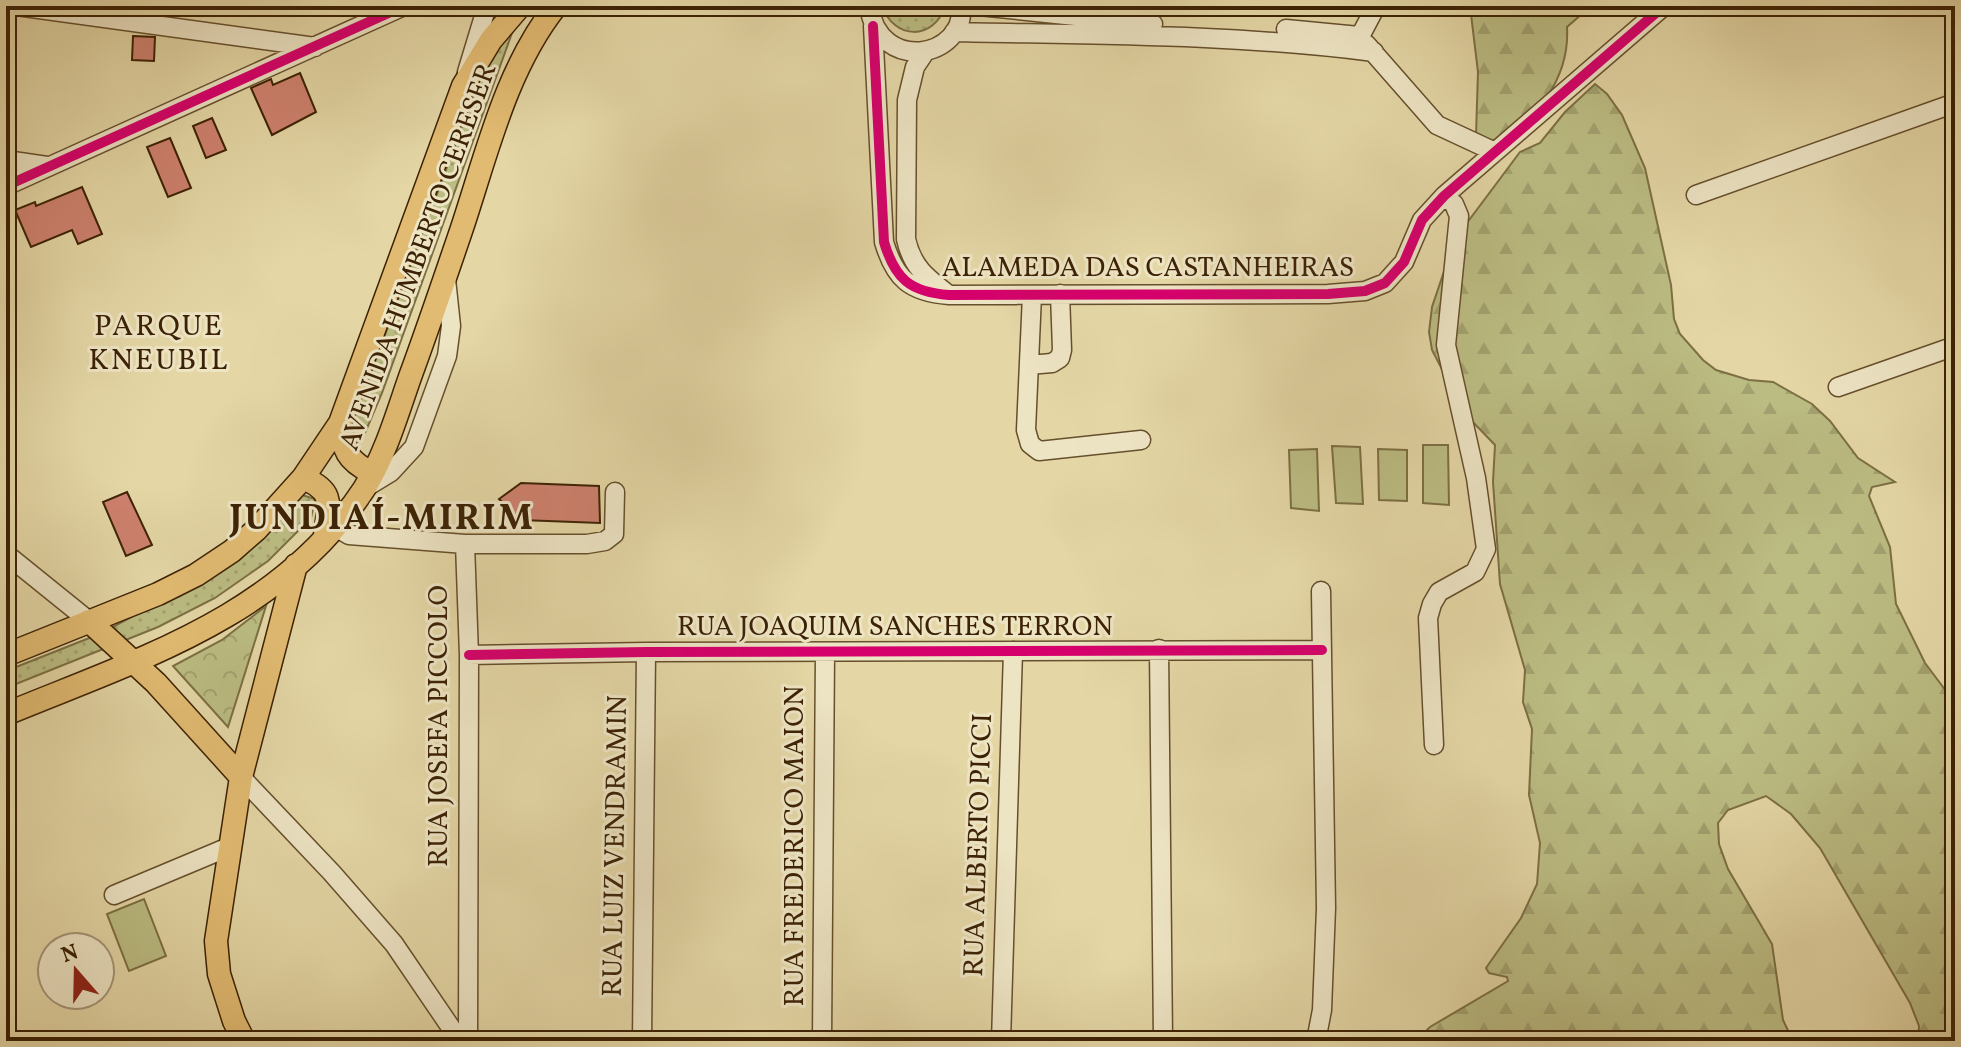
<svg xmlns="http://www.w3.org/2000/svg" width="1961" height="1047" viewBox="0 0 1961 1047" font-family="Vollkorn,serif">
<style>
.grass{fill:url(#grass-dots);stroke:#7c6f43;stroke-width:2}
.forest{fill:url(#forest-firs);stroke:#7c6f43;stroke-width:2}
.park{fill:url(#park-crowns);stroke:#7c6f43;stroke-width:2}
.pitch{fill:#bbbc82;stroke:#7c6f43;stroke-width:2}
.building{fill:#ce816e;stroke:#3c2204;stroke-width:2}
.lines{fill:none;stroke-linecap:round;stroke-linejoin:round}
.minor-casing{stroke:#664f2c;stroke-width:21}
.major-casing{stroke:#3c2204;stroke-width:25}
.minor{stroke:#ede4c4;stroke-width:18}
.major{stroke:#e2bb72;stroke-width:22}
.cycleway-casing{stroke:#ede4c4;stroke-width:15}
.cycleway{stroke:#d6006c;stroke-width:10}
.labels{text-anchor:middle;dominant-baseline:central;stroke-width:6;stroke-linejoin:round;paint-order:stroke}
.street-label{font-size:28px;fill:#3c2204;stroke:#ede4c4}
.neighbourhood-label{font-size:30px;letter-spacing:2px;fill:#3c2204;stroke:#ede4c4}
.district-label{font-size:36px;font-weight:bold;letter-spacing:2px;fill:#3c2204;stroke:#ede4c4}
</style>
<defs>
<pattern id="grass-dots" width="8" height="8" patternUnits="userSpaceOnUse" patternTransform="scale(2)"><rect width="8" height="8" fill="#bbbc82"/><path d="M2 2h.1M6 6h.1" fill="none" stroke="#a2a16f" stroke-width="1.8" stroke-linecap="round"/></pattern>
<pattern id="forest-firs" width="22" height="20" patternUnits="userSpaceOnUse" patternTransform="scale(2)"><rect width="22" height="20" fill="#bbbc82"/><path d="M5 1l3.5 6h-7zM16 11l3.5 6h-7z" fill="#a2a16f"/></pattern>
<pattern id="park-crowns" width="20" height="18" patternUnits="userSpaceOnUse" patternTransform="scale(2)"><rect width="20" height="18" fill="#bbbc82"/><path d="M2 6a3 3 0 1 1 6 0M12 15a3 3 0 1 1 6 0" fill="none" stroke="#a2a16f"/></pattern>
</defs>
<rect width="100%" height="100%" fill="#e4d6a5"/>
<filter id="stains"><feTurbulence type="fractalNoise" baseFrequency=".0025" numOctaves="4"/><feColorMatrix values="0 0 0 0 .2 0 0 0 0 .09 0 0 0 0 .02 0 0 0 .5 -.17"/></filter>
<radialGradient id="worn" r=".72"><stop offset=".6" stop-color="#630" stop-opacity="0"/><stop offset="1" stop-color="#630" stop-opacity=".3"/></radialGradient>
<!-- grass -->
<path class="grass" d="M 882,6 L 945,6 C 934,41 894,40 882,6 Z
M 516,22 L 382,393 L 362,440 L 353,444 L 348,435 L 481,75 Z
M 302,495 L 315,499 L 311,518 L 268,561 L 215,598 L 158,627 L 6,688 L 6,671 L 102,633 L 215,571 Z"/>
<!-- forest -->
<path class="forest" d="M 1470,6 L 1591,6 L 1567,27 C 1570,76 1537,125 1490,142 L 1476,135 L 1478,72 Z
M 1595,84 L 1607,94 L 1622,115 L 1645,168 L 1671,285 L 1674,319 L 1680,334 L 1703,360 L 1716,370 L 1749,380 L 1773,382 L 1812,404 L 1830,421 L 1858,458 L 1895,482 L 1872,487 L 1869,496 L 1890,547 L 1896,604 L 1925,663 L 1955,703 L 1955,1041 L 1918,1041 L 1919,1026 L 1910,1003 L 1820,848 L 1791,814 L 1766,796 L 1728,810 L 1718,823 L 1719,844 L 1728,869 L 1772,944 L 1783,1020 L 1793,1041 L 1416,1041 L 1430,1027 L 1508,981 L 1507,977 L 1489,973 L 1486,968 L 1521,918 L 1537,884 L 1540,843 L 1529,795 L 1532,729 L 1523,702 L 1525,670 L 1500,584 L 1493,482 L 1495,445 L 1465,414 L 1432,350 L 1429,332 L 1432,307 L 1455,239 L 1520,152 L 1540,143 L 1565,112 Z"/>
<!-- park -->
<path class="park" d="M 266,606 L 228,727 L 173,666 L 222,640 Z"/>
<!-- pitch -->
<path class="pitch" d="M 1423,445 L 1448,445 L 1449,505 L 1423,503 Z
M 1332,446 L 1360,447 L 1363,504 L 1336,503 Z
M 1317,449 L 1319,511 L 1291,508 L 1289,450 Z
M 1378,449 L 1407,450 L 1407,501 L 1379,500 Z
M 144,899 L 166,956 L 129,971 L 107,914 Z"/>
<!-- building -->
<path class="building" d="M 133,36 L 155,37 L 154,61 L 132,60 Z
M 300,73 L 316,112 L 272,135 L 251,88 L 271,79 L 273,85 Z
M 212,118 L 226,150 L 206,158 L 193,126 Z
M 170,138 L 191,188 L 168,197 L 147,147 Z
M 82,187 L 102,234 L 78,244 L 72,230 L 31,247 L 15,210 L 35,202 L 36,206 Z
M 521,483 L 599,486 L 600,523 L 521,520 L 499,499 Z
M 127,492 L 152,545 L 126,556 L 103,502 Z"/>
<g class="lines">
<!-- minor casing -->
<g class="minor-casing">
<path id="minor" d="M 17,6 L 315,47
M 869,6 C 879,75 966,58 961,6
M 979,6 L 1153,24
M 873,26 L 884,242 C 895,279 910,292 949,295 L 1328,294 L 1365,291 L 1385,283 L 1404,262 L 1422,220 L 1444,196 L 1664,6
M 1286,29 L 1359,36
M 954,32 C 1094,35 1234,34 1374,52
M 1366,44 L 1437,125 L 1495,152
M 1355,46 L 1376,6
M 925,52 L 915,67 L 907,100 L 906,239 C 912,267 927,278 949,295
M 467,72 L 487,6
M 6,160 L 47,166
M 6,186 L 404,6
M 1696,195 L 1955,103
M 1032,295 L 1026,430 L 1030,444 L 1039,451 L 1141,440
M 1029,365 L 1052,363 L 1060,358 L 1062,350 L 1060,294
M 1838,387 L 1955,346
M 363,489 L 391,472 L 414,447 L 447,356 L 451,326 L 446,279
M 334,526 L 349,535 L 465,544 L 469,655 L 468,1041
M 465,544 L 587,544 L 605,541 L 614,534 L 615,492
M 6,554 L 89,621
M 1159,649 L 1163,1041
M 469,655 L 646,652 L 1322,650
M 1434,745 L 1428,618 L 1432,604 L 1439,592 L 1475,572 L 1486,549 L 1476,478 L 1446,345 L 1459,216 L 1454,204 L 1444,196
M 241,777 L 332,873 L 394,944 L 460,1041
M 114,895 L 231,846
M 642,1041 L 646,652
M 822,1041 L 825,652
M 1001,1041 L 1013,651
M 1316,1041 L 1322,1010 L 1326,908 L 1321,591"/>
</g>
<!-- major casing -->
<g class="major-casing">
<path id="major" d="M 340,423 C 344,451 346,460 372,473
M 303,478 C 335,491 329,504 325,535
M 89,621 L 156,683 L 241,777
M 6,655 L 158,594 L 196,575 L 232,551 L 256,530 L 303,478 L 340,423 L 463,86 L 491,40 L 520,6
M 6,714 C 139,659 280,617 364,489 C 385,456 397,414 410,377 C 428,328 445,278 462,228 C 487,153 506,69 556,6
M 244,1041 L 234,1021 L 219,974 L 216,941 L 241,777 L 296,565"/>
</g>
<!-- minor -->
<use href="#minor" class="minor"/>
<!-- major -->
<use href="#major" class="major"/>
<!-- cycleway casing -->
<g class="cycleway-casing">
<path id="cycleway" d="M 873,26 L 884,242 C 895,279 910,292 949,295 L 1328,294 L 1365,291 L 1385,283 L 1404,262 L 1422,220 L 1444,196 L 1664,6
M 6,186 L 404,6
M 469,655 L 646,652 L 1322,650"/>
</g>
<!-- cycleway -->
<use href="#cycleway" class="cycleway"/>
</g>
<g class="labels">
<!-- street labels -->
<g class="street-label">
<text transform="translate(419 257) rotate(-70)">AVENIDA HUMBERTO CERESER</text>
<text x="1148" y="268">ALAMEDA DAS CASTANHEIRAS</text>
<text x="895" y="627">RUA JOAQUIM SANCHES TERRON</text>
<text transform="translate(439 726) rotate(-90)">RUA JOSEFA PICCOLO</text>
<text transform="translate(979 845) rotate(-88)">RUA ALBERTO PICCI</text>
<text transform="translate(616 846) rotate(-89)">RUA LUIZ VENDRAMIN</text>
<text transform="translate(795 846) rotate(-90)">RUA FREDERICO MAION</text>
</g>
<!-- neighbourhood labels -->
<g class="neighbourhood-label">
<text x="159" y="327">PARQUE<tspan x="159" dy="34">KNEUBIL</tspan></text>
</g>
<!-- district labels -->
<g class="district-label">
<text x="382" y="520">JUNDIAÍ-MIRIM</text>
</g>
</g>
<!-- margin -->
<rect width="1961" height="1047" fill="none" stroke="#e4d6a5" stroke-width="32"/>
<rect x="8" y="8" width="1945" height="1031" fill="none" stroke="#3c2204" stroke-width="4"/>
<rect x="16" y="16" width="1929" height="1015" fill="none" stroke="#3c2204" stroke-width="2"/>
<!-- north arrow -->
<g transform="translate(76 971) rotate(340)"><circle r="38" fill="#ede4c4" stroke="#a69677" stroke-width="2"/>
<path d="M0-6L14 30L0 20L-14 30Z" fill="#8f2418"/>
<text y="-12" font-size="22" font-weight="bold" text-anchor="middle" fill="#3c2204">N</text>
</g>
<rect width="100%" height="100%" filter="url(#stains)"/>
<rect width="100%" height="100%" fill="url(#worn)"/>
</svg>
